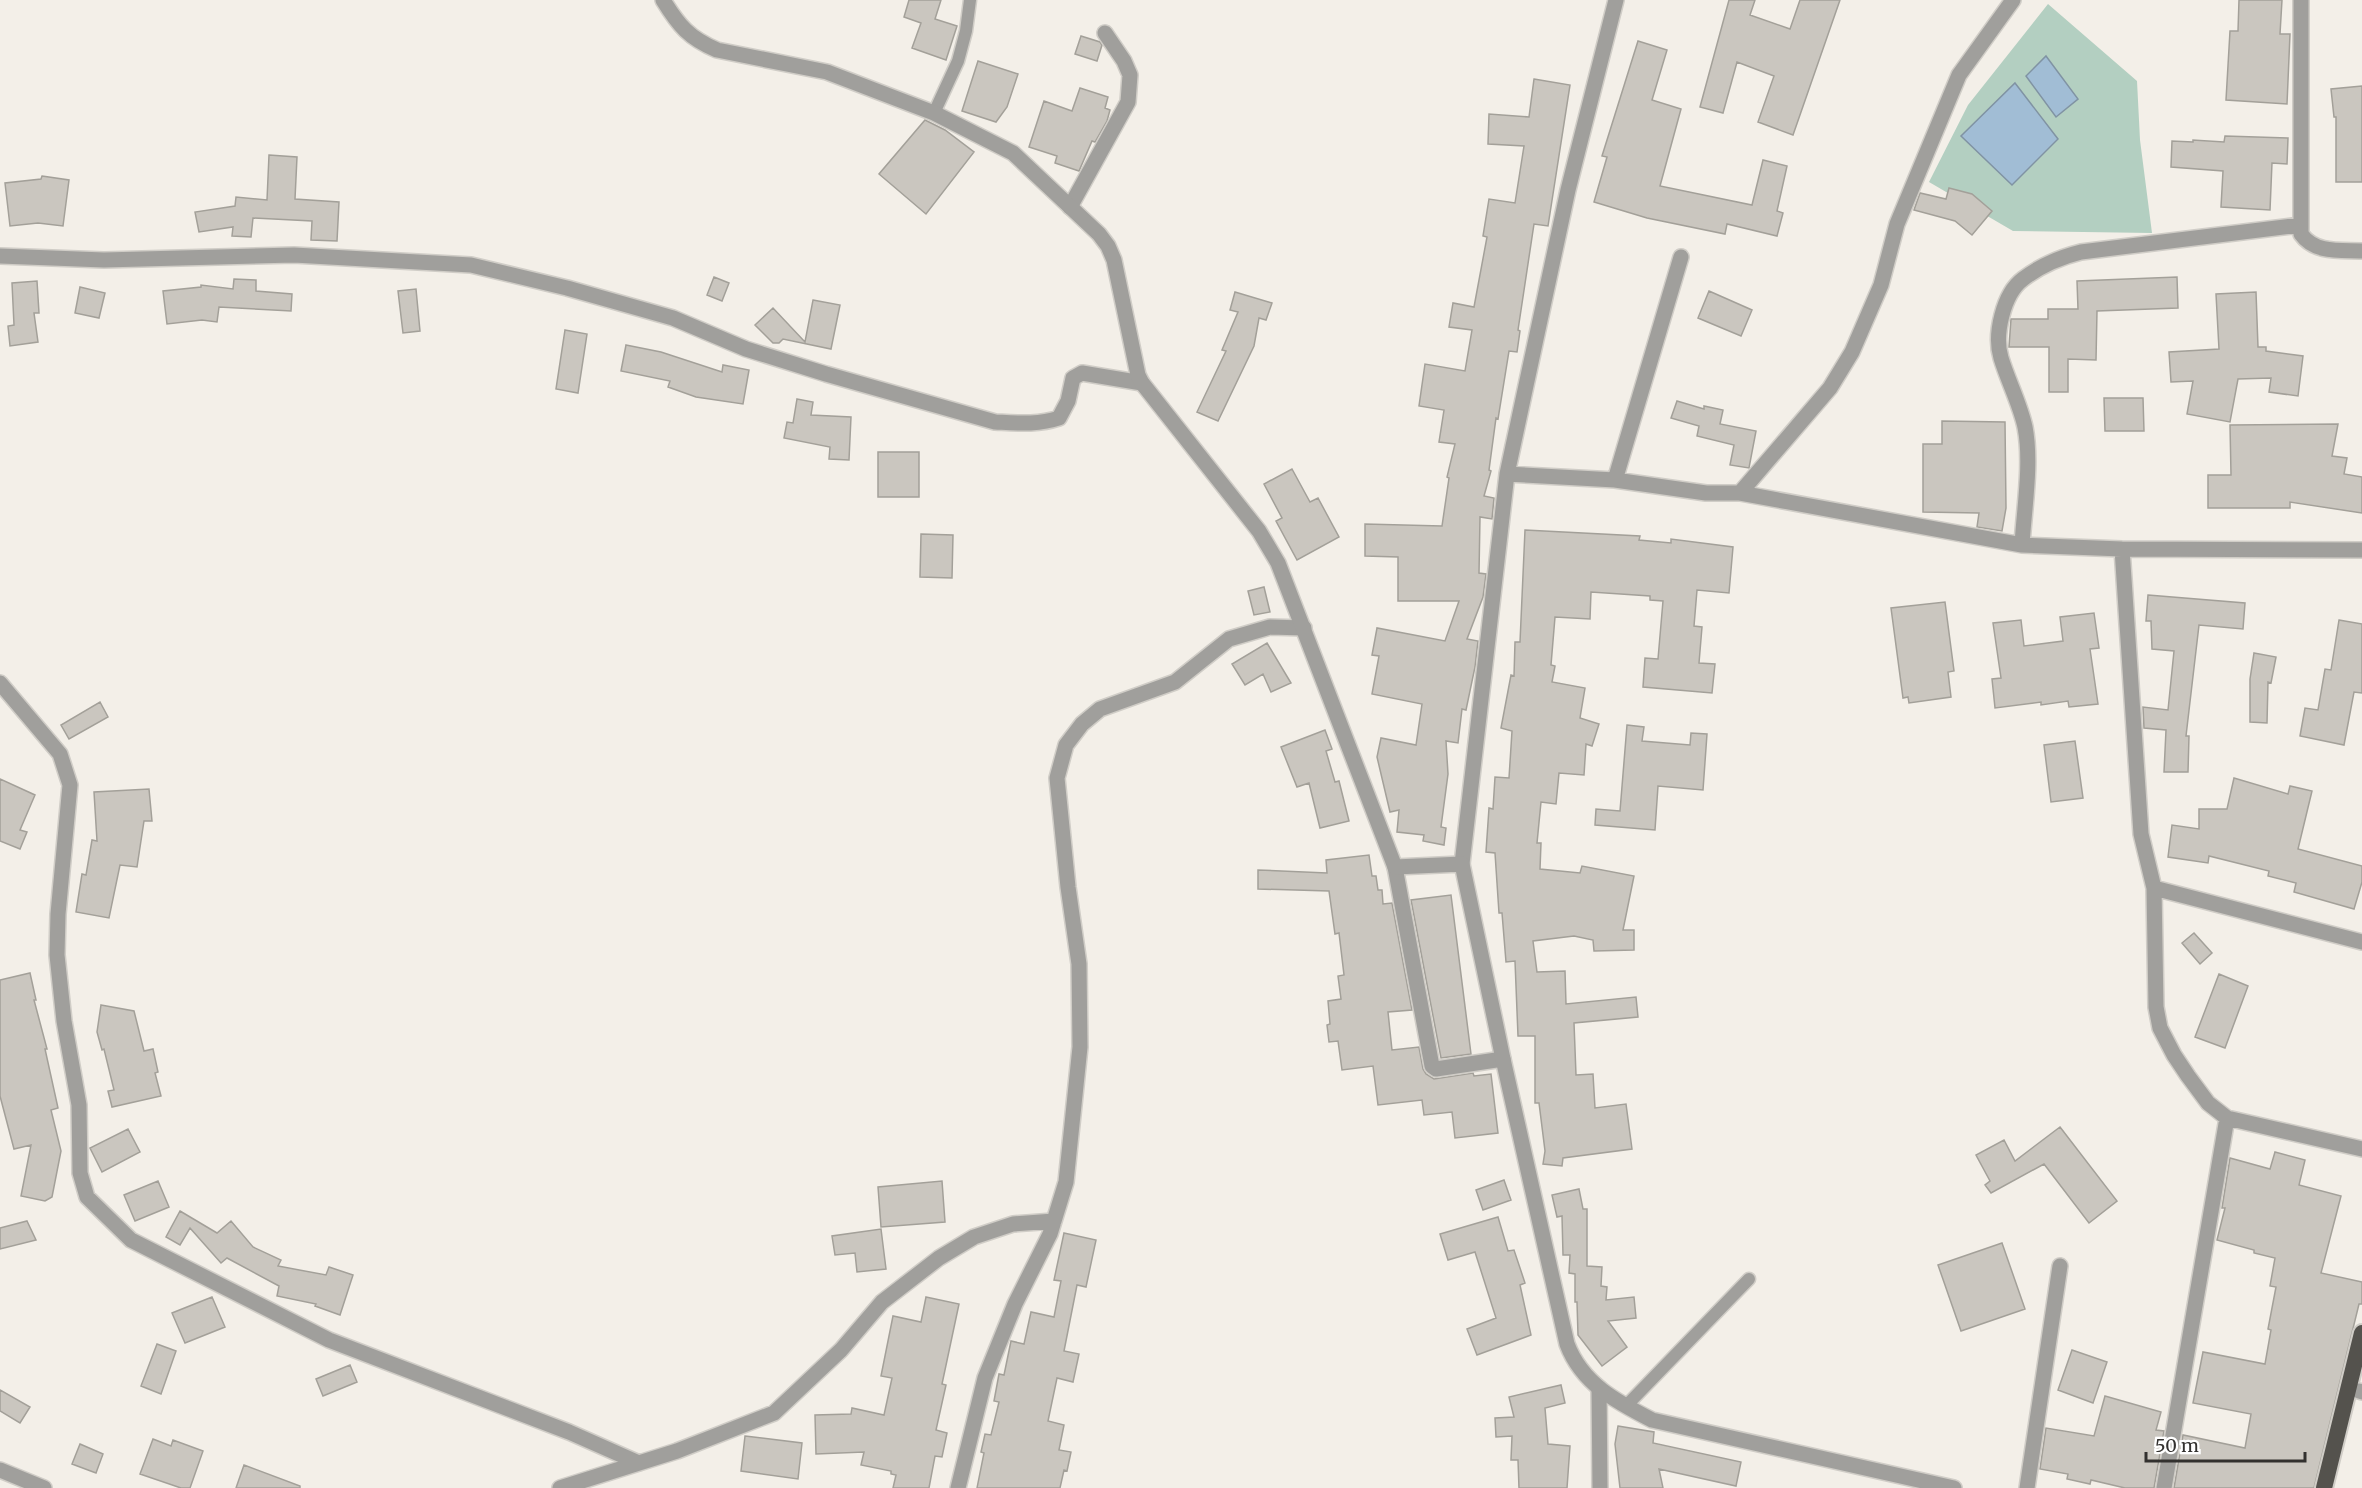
<svg xmlns="http://www.w3.org/2000/svg" width="2362" height="1488" viewBox="0 0 2362 1488" font-family="Merriweather,serif">
<style>
.green{fill:#b3cfc1}
.water{fill:#a1bdd5;stroke:#8093a3;stroke-width:1.5}
.building{fill:#cac6bf;stroke:#a3a099;stroke-width:1.5}
.lines{fill:none;stroke-linecap:round;stroke-linejoin:round}
.service-casing{stroke:#d0cdc7;stroke-width:15}
.minor-casing{stroke:#d0cdc7;stroke-width:18}
.tertiary-casing{stroke:#d0cdc7;stroke-width:18}
.trunk-casing{stroke:#d0cdc7;stroke-width:20}
.service{stroke:#a09f9c;stroke-width:12}
.minor{stroke:#a09f9c;stroke-width:15}
.tertiary{stroke:#a09f9c;stroke-width:15}
.trunk{stroke:#54524d;stroke-width:16}
</style>
<rect width="100%" height="100%" fill="#f3efe8"/>
<!-- green -->
<path class="green" d="M 2048,4 L 2137,81 L 2140,140 L 2152,233 L 2013,231 L 1929,182 L 1968,105 Z"/>
<!-- water -->
<path class="water" d="M 2046,56 L 2078,99 L 2056,117 L 2026,76 Z
M 2015,83 L 2058,139 L 2012,185 L 1961,136 Z"/>
<!-- building -->
<path class="building" d="M 909,0 L 941,0 L 935,19 L 957,26 L 946,60 L 912,48 L 921,23 L 904,17 Z
M 1729,0 L 1755,0 L 1750,15 L 1790,29 L 1800,0 L 1840,0 L 1793,135 L 1758,122 L 1774,76 L 1737,62 L 1723,113 L 1700,107 Z
M 2239,0 L 2282,0 L 2280,34 L 2290,34 L 2287,104 L 2226,100 L 2230,31 L 2238,31 Z
M 1081,36 L 1100,42 L 1102,45 L 1097,61 L 1075,54 Z
M 1638,41 L 1667,50 L 1652,100 L 1681,109 L 1660,186 L 1752,205 L 1763,160 L 1787,166 L 1777,211 L 1783,213 L 1777,236 L 1727,224 L 1725,234 L 1647,218 L 1594,202 L 1607,157 L 1602,156 Z
M 978,61 L 1018,74 L 1007,107 L 996,122 L 962,111 Z
M 1534,79 L 1570,85 L 1548,226 L 1534,224 L 1518,330 L 1520,331 L 1517,352 L 1509,351 L 1498,419 L 1496,418 L 1489,470 L 1491,471 L 1484,496 L 1494,498 L 1492,519 L 1480,517 L 1479,573 L 1486,574 L 1483,597 L 1467,639 L 1478,641 L 1475,667 L 1466,710 L 1462,709 L 1458,743 L 1446,741 L 1448,774 L 1441,827 L 1446,828 L 1444,845 L 1423,841 L 1424,835 L 1397,832 L 1399,810 L 1390,812 L 1377,757 L 1381,738 L 1416,745 L 1422,704 L 1372,694 L 1379,656 L 1372,655 L 1377,628 L 1445,641 L 1459,601 L 1398,601 L 1398,557 L 1365,556 L 1365,524 L 1442,526 L 1449,478 L 1447,477 L 1455,444 L 1439,442 L 1444,410 L 1419,406 L 1425,364 L 1465,371 L 1472,330 L 1449,327 L 1453,303 L 1474,307 L 1487,237 L 1483,236 L 1489,199 L 1515,203 L 1524,146 L 1488,144 L 1489,114 L 1529,117 Z
M 2362,86 L 2362,182 L 2336,182 L 2336,117 L 2334,117 L 2331,89 Z
M 1080,88 L 1108,97 L 1105,108 L 1110,110 L 1107,121 L 1095,142 L 1092,141 L 1079,171 L 1055,163 L 1057,156 L 1029,147 L 1044,101 L 1072,111 Z
M 925,120 L 945,130 L 974,152 L 926,214 L 879,174 Z
M 2225,136 L 2288,138 L 2287,164 L 2272,163 L 2270,210 L 2221,207 L 2223,171 L 2171,167 L 2172,141 L 2193,142 L 2193,140 L 2224,142 Z
M 269,155 L 297,157 L 295,199 L 339,202 L 337,241 L 311,240 L 312,221 L 253,218 L 251,237 L 232,236 L 233,227 L 199,232 L 195,212 L 235,206 L 236,197 L 267,200 Z
M 42,176 L 69,180 L 63,226 L 38,223 L 10,226 L 5,183 L 41,179 Z
M 1949,188 L 1972,194 L 1992,211 L 1972,235 L 1955,221 L 1914,210 L 1920,193 L 1946,199 Z
M 714,277 L 729,283 L 722,301 L 707,295 Z
M 2177,277 L 2178,308 L 2097,311 L 2096,360 L 2068,359 L 2068,392 L 2049,392 L 2049,347 L 2009,347 L 2011,319 L 2048,319 L 2048,309 L 2078,309 L 2077,281 Z
M 234,279 L 256,280 L 256,291 L 292,294 L 291,311 L 219,307 L 217,322 L 202,320 L 167,324 L 163,291 L 201,287 L 201,285 L 233,289 Z
M 37,281 L 39,313 L 34,313 L 38,342 L 10,346 L 8,326 L 14,325 L 12,283 Z
M 80,287 L 105,293 L 99,318 L 75,313 Z
M 416,289 L 420,331 L 403,333 L 398,291 Z
M 1709,291 L 1752,310 L 1741,336 L 1698,318 Z
M 1235,292 L 1272,303 L 1266,320 L 1259,318 L 1254,346 L 1218,421 L 1197,412 L 1226,351 L 1222,350 L 1238,312 L 1230,310 Z
M 2256,292 L 2258,347 L 2266,347 L 2266,351 L 2303,356 L 2298,396 L 2269,392 L 2271,378 L 2238,379 L 2230,422 L 2187,414 L 2193,381 L 2171,382 L 2169,352 L 2219,349 L 2216,294 Z
M 813,300 L 840,305 L 831,349 L 783,339 L 779,343 L 773,343 L 755,325 L 773,308 L 805,342 Z
M 565,330 L 587,334 L 578,393 L 556,389 Z
M 626,345 L 661,352 L 722,372 L 723,365 L 749,370 L 743,404 L 696,397 L 668,387 L 670,381 L 621,371 Z
M 2104,398 L 2143,398 L 2144,431 L 2105,431 Z
M 797,399 L 813,402 L 811,415 L 851,417 L 849,460 L 829,459 L 830,447 L 784,438 L 787,422 L 793,423 Z
M 1677,401 L 1704,409 L 1704,406 L 1723,410 L 1720,424 L 1756,431 L 1749,468 L 1730,465 L 1734,445 L 1697,436 L 1699,426 L 1671,418 Z
M 1942,421 L 2005,422 L 2006,508 L 2002,531 L 1977,527 L 1979,513 L 1923,512 L 1923,444 L 1942,444 Z
M 2338,424 L 2332,456 L 2347,458 L 2344,474 L 2362,477 L 2362,513 L 2290,502 L 2290,508 L 2208,508 L 2208,475 L 2231,475 L 2230,425 Z
M 878,452 L 919,452 L 919,497 L 878,497 Z
M 1292,469 L 1310,502 L 1318,498 L 1339,537 L 1297,560 L 1276,521 L 1282,518 L 1264,484 Z
M 1525,530 L 1640,536 L 1639,540 L 1671,543 L 1671,539 L 1733,547 L 1729,593 L 1697,590 L 1694,626 L 1702,627 L 1699,663 L 1715,664 L 1712,693 L 1643,687 L 1645,658 L 1658,659 L 1663,601 L 1650,600 L 1650,596 L 1591,592 L 1590,619 L 1555,617 L 1551,665 L 1555,666 L 1552,682 L 1585,688 L 1580,718 L 1599,724 L 1592,746 L 1586,744 L 1584,775 L 1559,773 L 1556,804 L 1541,802 L 1537,843 L 1541,843 L 1540,869 L 1580,873 L 1582,866 L 1634,876 L 1623,930 L 1634,930 L 1634,950 L 1594,951 L 1593,940 L 1574,936 L 1533,941 L 1537,972 L 1565,971 L 1566,1004 L 1636,997 L 1638,1017 L 1574,1023 L 1576,1075 L 1593,1074 L 1595,1108 L 1626,1104 L 1632,1149 L 1563,1158 L 1562,1166 L 1543,1164 L 1545,1151 L 1539,1103 L 1535,1103 L 1535,1036 L 1518,1036 L 1515,961 L 1506,962 L 1502,913 L 1499,913 L 1495,853 L 1486,852 L 1489,808 L 1493,809 L 1495,777 L 1509,778 L 1512,731 L 1501,728 L 1511,675 L 1514,676 L 1515,642 L 1520,642 Z
M 921,534 L 953,535 L 952,578 L 920,577 Z
M 1264,587 L 1270,612 L 1254,615 L 1248,591 Z
M 2148,595 L 2245,603 L 2243,629 L 2199,625 L 2186,736 L 2189,736 L 2188,772 L 2164,772 L 2166,730 L 2144,728 L 2143,707 L 2168,710 L 2174,651 L 2152,649 L 2151,621 L 2146,621 Z
M 1945,602 L 1954,671 L 1948,672 L 1951,697 L 1909,703 L 1908,697 L 1903,698 L 1891,608 Z
M 2094,613 L 2099,648 L 2090,649 L 2098,704 L 2069,707 L 2068,701 L 2041,705 L 2041,702 L 1995,708 L 1992,679 L 2001,678 L 1993,623 L 2021,620 L 2024,646 L 2063,641 L 2060,617 Z
M 2339,620 L 2362,624 L 2362,693 L 2354,692 L 2344,745 L 2300,736 L 2305,708 L 2318,710 L 2325,669 L 2331,670 Z
M 1267,643 L 1291,683 L 1271,692 L 1263,674 L 1245,685 L 1232,664 Z
M 2254,653 L 2276,657 L 2271,683 L 2268,682 L 2267,723 L 2250,722 L 2250,679 Z
M 100,702 L 108,717 L 69,739 L 61,725 Z
M 1627,725 L 1644,727 L 1642,741 L 1690,745 L 1691,733 L 1707,734 L 1703,790 L 1658,786 L 1655,830 L 1595,825 L 1596,809 L 1620,811 Z
M 1325,730 L 1332,749 L 1326,751 L 1335,782 L 1339,781 L 1349,821 L 1320,828 L 1309,783 L 1297,787 L 1281,747 Z
M 2075,741 L 2083,798 L 2051,802 L 2044,745 Z
M 2234,778 L 2288,794 L 2290,786 L 2312,791 L 2298,849 L 2362,866 L 2362,882 L 2354,909 L 2294,892 L 2296,883 L 2268,876 L 2269,871 L 2209,856 L 2208,863 L 2168,857 L 2172,825 L 2199,829 L 2199,809 L 2227,809 Z
M 0,779 L 35,795 L 20,830 L 27,832 L 20,849 L 0,841 Z
M 149,789 L 152,821 L 144,821 L 137,867 L 120,865 L 109,918 L 76,912 L 82,874 L 86,875 L 92,840 L 97,841 L 94,792 Z
M 1369,855 L 1372,876 L 1376,876 L 1378,890 L 1382,890 L 1383,904 L 1392,903 L 1412,1010 L 1388,1012 L 1392,1050 L 1419,1047 L 1423,1069 L 1426,1074 L 1434,1079 L 1473,1073 L 1474,1076 L 1491,1074 L 1498,1133 L 1455,1138 L 1452,1112 L 1424,1115 L 1422,1100 L 1378,1105 L 1373,1066 L 1342,1070 L 1338,1041 L 1329,1042 L 1327,1025 L 1330,1024 L 1328,1001 L 1341,999 L 1338,976 L 1344,975 L 1339,933 L 1335,934 L 1329,891 L 1258,889 L 1258,870 L 1327,873 L 1326,860 Z
M 1451,895 L 1471,1054 L 1441,1058 L 1411,900 Z
M 2194,933 L 2212,953 L 2200,964 L 2182,943 Z
M 30,973 L 36,1000 L 34,1000 L 47,1049 L 45,1049 L 58,1108 L 51,1110 L 61,1151 L 52,1197 L 45,1201 L 21,1196 L 31,1145 L 14,1149 L 0,1096 L 0,980 Z
M 2219,974 L 2248,986 L 2225,1048 L 2195,1037 Z
M 101,1005 L 134,1011 L 144,1051 L 153,1049 L 158,1072 L 155,1073 L 161,1096 L 112,1107 L 108,1091 L 114,1090 L 104,1049 L 102,1050 L 97,1032 Z
M 2060,1127 L 2117,1201 L 2089,1223 L 2044,1164 L 1991,1193 L 1985,1185 L 1990,1181 L 1976,1155 L 2004,1140 L 2015,1161 Z
M 128,1129 L 140,1152 L 102,1172 L 90,1148 Z
M 2275,1152 L 2305,1160 L 2299,1185 L 2341,1196 L 2321,1273 L 2362,1282 L 2362,1304 L 2359,1304 L 2314,1488 L 2174,1488 L 2183,1435 L 2245,1448 L 2251,1414 L 2193,1403 L 2203,1352 L 2265,1364 L 2271,1330 L 2268,1329 L 2276,1287 L 2270,1286 L 2275,1258 L 2254,1253 L 2254,1250 L 2217,1240 L 2225,1208 L 2222,1208 L 2230,1158 L 2270,1169 Z
M 1504,1180 L 1511,1200 L 1483,1210 L 1476,1190 Z
M 158,1181 L 169,1207 L 135,1221 L 124,1195 Z
M 942,1181 L 945,1222 L 881,1227 L 878,1187 Z
M 1579,1189 L 1583,1209 L 1587,1209 L 1587,1266 L 1602,1267 L 1601,1286 L 1607,1287 L 1606,1300 L 1634,1297 L 1636,1318 L 1608,1321 L 1627,1347 L 1602,1366 L 1578,1335 L 1577,1302 L 1575,1302 L 1575,1274 L 1569,1273 L 1570,1255 L 1563,1255 L 1562,1216 L 1557,1217 L 1552,1195 Z
M 180,1211 L 217,1233 L 231,1221 L 253,1247 L 281,1260 L 278,1266 L 326,1275 L 329,1267 L 353,1275 L 340,1315 L 315,1306 L 316,1304 L 277,1296 L 279,1286 L 227,1258 L 221,1263 L 190,1228 L 180,1245 L 166,1237 Z
M 1498,1217 L 1508,1251 L 1514,1250 L 1525,1283 L 1520,1285 L 1531,1335 L 1477,1355 L 1467,1329 L 1496,1318 L 1475,1252 L 1448,1260 L 1440,1234 Z
M 27,1221 L 36,1240 L 0,1249 L 0,1228 Z
M 881,1229 L 886,1269 L 857,1272 L 855,1253 L 835,1255 L 832,1236 Z
M 1064,1233 L 1096,1240 L 1086,1287 L 1077,1285 L 1064,1351 L 1079,1354 L 1073,1382 L 1057,1378 L 1048,1421 L 1064,1425 L 1059,1450 L 1071,1452 L 1067,1471 L 1064,1470 L 1060,1488 L 977,1488 L 984,1453 L 981,1452 L 985,1434 L 991,1435 L 999,1402 L 994,1401 L 999,1374 L 1004,1375 L 1011,1341 L 1024,1344 L 1031,1312 L 1054,1317 L 1061,1281 L 1054,1280 Z
M 2002,1243 L 2025,1309 L 1961,1331 L 1938,1265 Z
M 212,1297 L 225,1327 L 185,1343 L 172,1313 Z
M 926,1297 L 959,1304 L 942,1384 L 946,1385 L 936,1430 L 947,1433 L 942,1457 L 935,1456 L 929,1488 L 893,1488 L 896,1475 L 891,1474 L 891,1471 L 861,1465 L 864,1452 L 816,1454 L 815,1415 L 851,1414 L 852,1408 L 884,1415 L 892,1378 L 881,1376 L 893,1316 L 921,1322 Z
M 157,1344 L 176,1351 L 161,1394 L 141,1386 Z
M 2072,1350 L 2107,1362 L 2093,1403 L 2058,1390 Z
M 350,1365 L 357,1382 L 323,1396 L 316,1379 Z
M 1561,1385 L 1565,1403 L 1545,1408 L 1548,1444 L 1570,1446 L 1567,1488 L 1519,1488 L 1518,1460 L 1511,1460 L 1512,1436 L 1496,1437 L 1495,1418 L 1514,1417 L 1509,1397 Z
M 0,1390 L 30,1407 L 20,1423 L 0,1411 Z
M 2105,1396 L 2161,1412 L 2156,1430 L 2164,1431 L 2154,1488 L 2125,1488 L 2091,1480 L 2090,1484 L 2067,1479 L 2068,1474 L 2040,1469 L 2046,1428 L 2094,1436 Z
M 1618,1426 L 1654,1432 L 1653,1443 L 1741,1462 L 1736,1486 L 1659,1469 L 1663,1488 L 1620,1488 L 1615,1444 Z
M 745,1436 L 802,1443 L 798,1479 L 741,1471 Z
M 153,1439 L 171,1446 L 173,1440 L 203,1451 L 190,1488 L 181,1488 L 140,1474 Z
M 80,1444 L 103,1454 L 96,1473 L 72,1464 Z
M 244,1465 L 300,1486 L 300,1488 L 236,1488 Z"/>
<g class="lines">
<!-- service casing -->
<g class="service-casing">
<path id="service" d="M 934,113 L 958,61 L 966,31 L 970,0
M 1626,1406 L 1749,1279"/>
</g>
<!-- minor casing -->
<g class="minor-casing">
<path id="minor" d="M 2301,0 L 2301,234 C 2315,254 2341,250 2362,251
M 1070,207 L 1128,102 L 1130,75 L 1124,61 L 1105,33
M 0,256 L 104,260 L 294,255 L 471,265 L 567,288 L 673,318 L 746,349 L 826,374 L 995,422 C 1017,423 1038,425 1059,418 L 1068,401 L 1073,378 L 1082,373 L 1142,383
M 1507,474 L 1615,480 L 1706,493 L 1740,493 L 2022,545 L 2122,549 L 2362,550
M 1615,480 L 1681,257
M 1740,493 L 1830,388 L 1852,352 L 1881,285 L 1897,224 L 1959,75 L 2013,0
M 2022,545 C 2024,509 2032,463 2025,427 C 2020,404 2008,381 2001,358 C 1994,335 2003,294 2023,279 C 2040,266 2061,257 2081,252 L 2300,225
M 2122,549 L 2141,834 L 2154,888 L 2156,1007 L 2160,1028 L 2174,1055 L 2188,1076 L 2208,1103 L 2227,1118 L 2362,1149
M 0,683 L 60,754 L 70,785 L 58,914 L 57,955 L 64,1021 L 79,1105 L 80,1173 L 87,1197 L 131,1240 L 329,1340 L 569,1432 L 639,1463
M 1462,864 L 1507,474 L 1568,190 L 1616,0
M 1395,867 L 1432,1066 L 1436,1069 L 1503,1059
M 2154,888 L 2362,942
M 1599,1388 L 1600,1488
M 2359,1391 L 2362,1392
M 0,1470 L 44,1488
M 560,1488 L 677,1451 L 774,1413 L 841,1350 L 882,1302 L 939,1258 L 974,1237 L 1013,1224 L 1054,1221
M 958,1488 L 985,1378 L 1015,1304 L 1050,1234 L 1066,1182 L 1080,1047 L 1079,964 L 1068,887 L 1057,778 L 1066,745 L 1082,724 L 1100,709 L 1175,682 L 1229,639 L 1270,627 L 1304,628
M 2027,1488 L 2060,1266
M 2164,1488 L 2227,1118"/>
</g>
<!-- tertiary casing -->
<g class="tertiary-casing">
<path id="tertiary" d="M 663,0 C 679,26 689,38 717,50 L 827,72 L 934,113 L 1013,153 L 1099,234 L 1108,246 L 1114,260 L 1138,375 L 1142,383 L 1259,531 L 1278,563 L 1395,867 L 1462,864 L 1503,1059 L 1567,1344 C 1582,1384 1617,1402 1652,1420 L 1954,1488"/>
</g>
<!-- trunk casing -->
<g class="trunk-casing">
<path id="trunk" d="M 2324,1488 L 2362,1333"/>
</g>
<!-- service -->
<use href="#service" class="service"/>
<!-- minor -->
<use href="#minor" class="minor"/>
<!-- tertiary -->
<use href="#tertiary" class="tertiary"/>
<!-- trunk -->
<use href="#trunk" class="trunk"/>
</g>
<!-- scale -->
<path d="M2146 1452v9h159v-9" fill="none" stroke="#33312f" stroke-width="3"/>
<text x="2155" y="1452" font-size="18" fill="#33312f" stroke="#ffffff" stroke-width="4.5" paint-order="stroke">50 m</text>
</svg>
